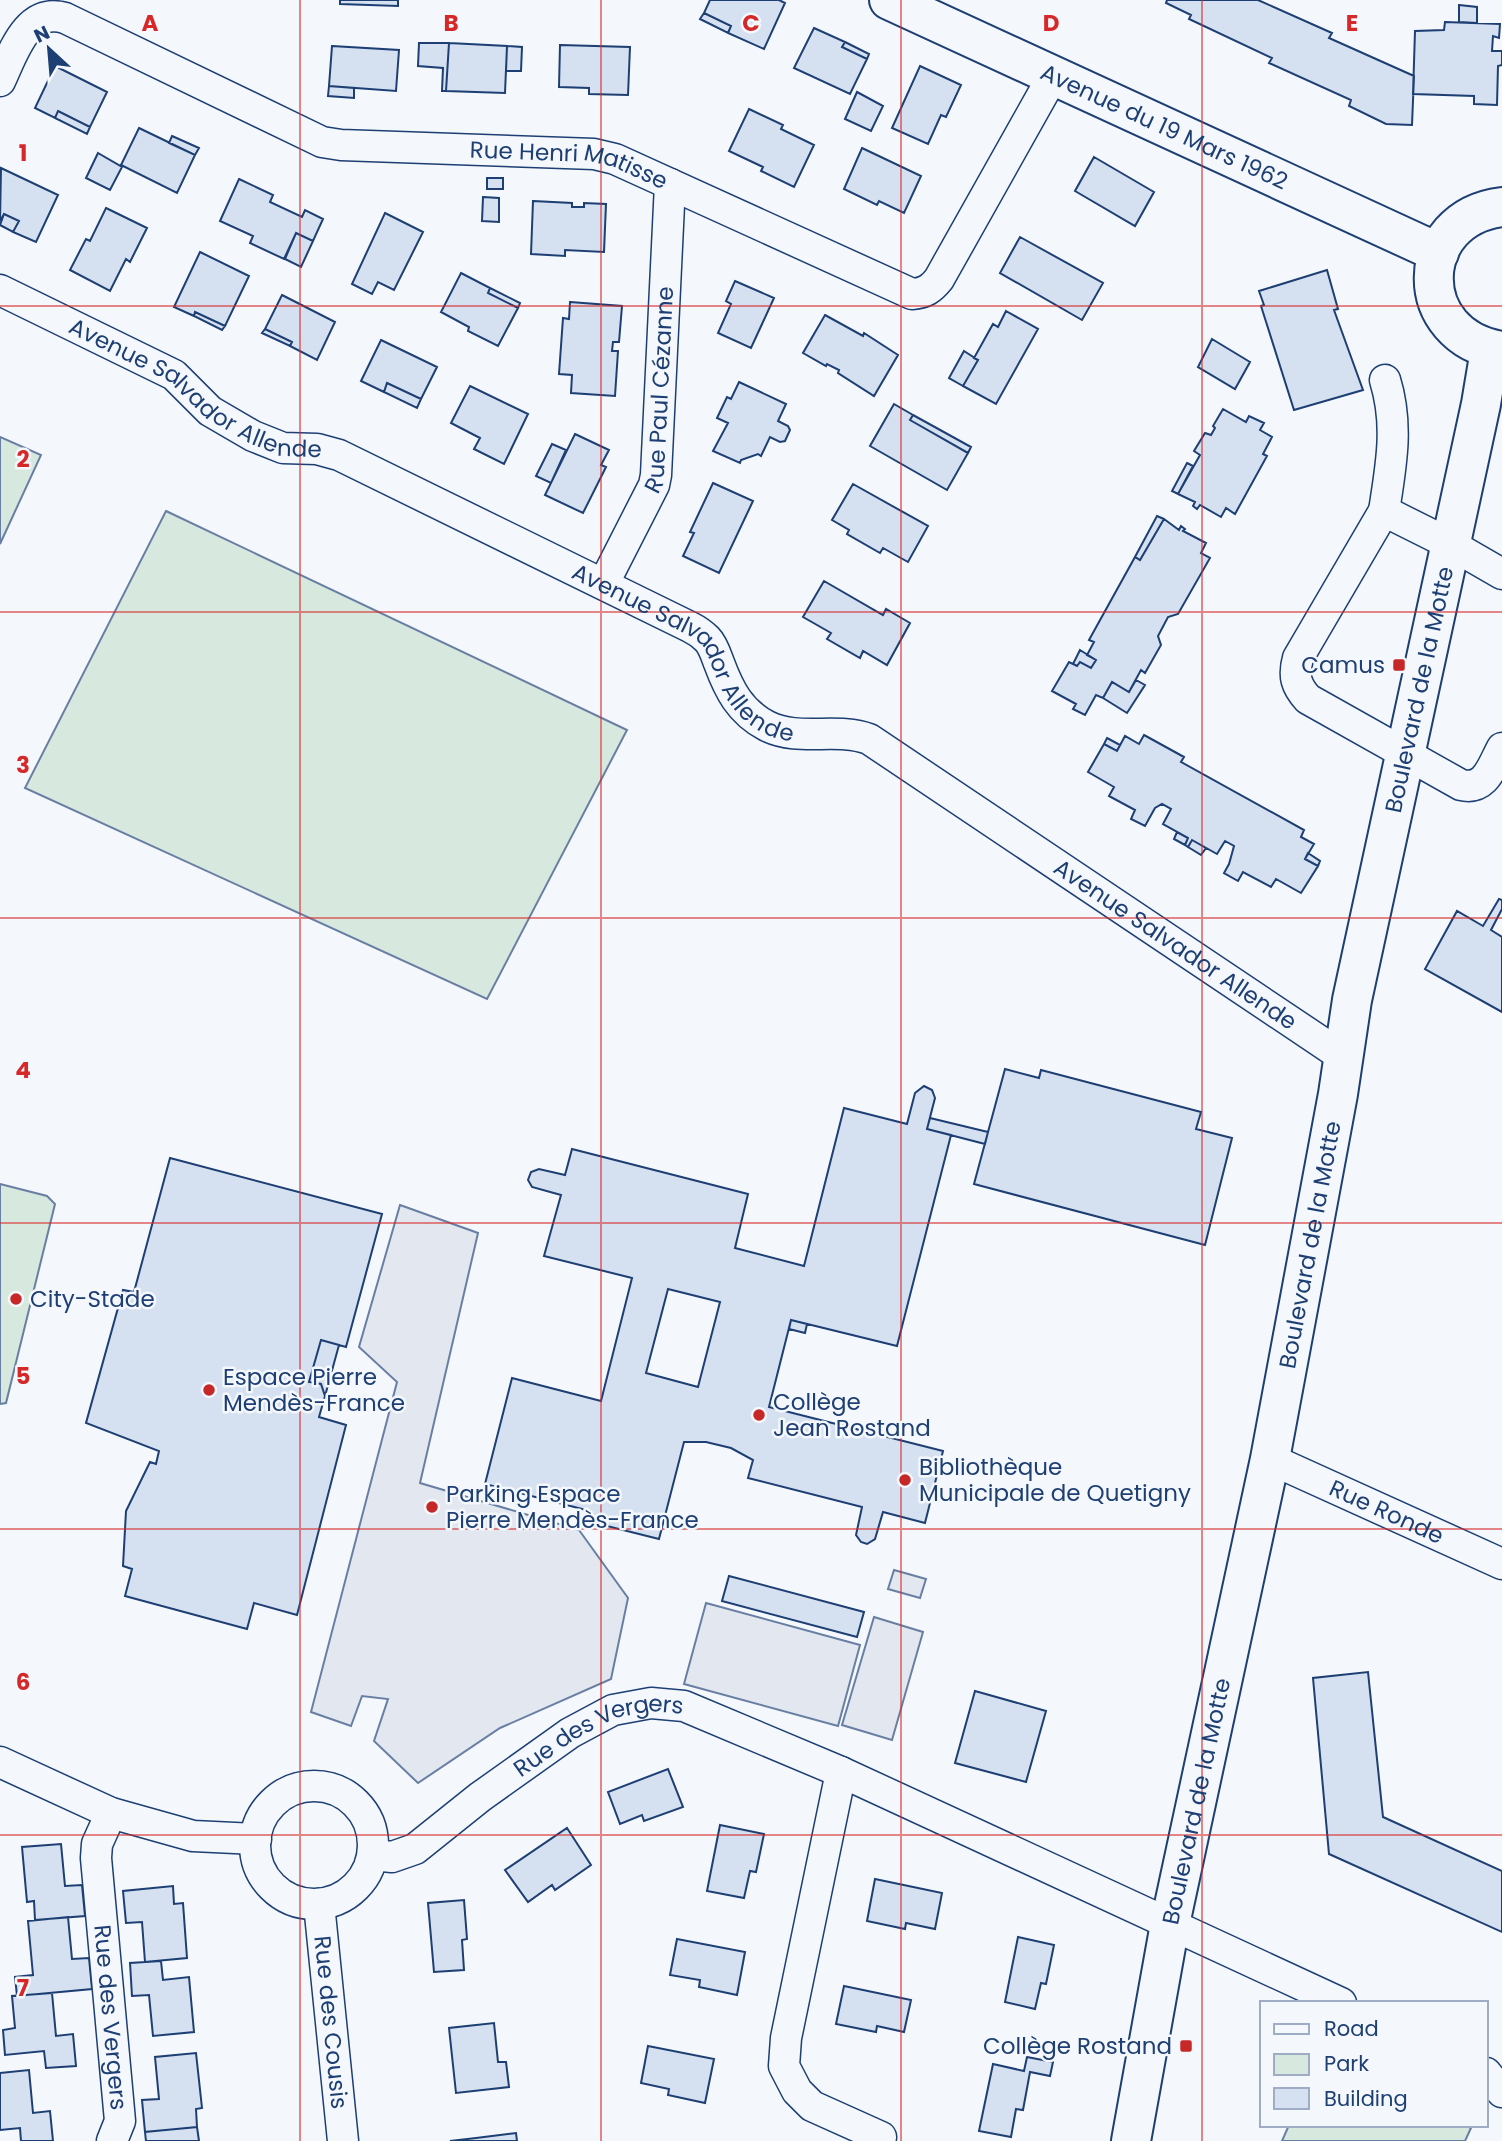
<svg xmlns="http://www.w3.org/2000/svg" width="1502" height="2141" viewBox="0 0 1502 2141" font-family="Poppins,sans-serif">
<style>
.park{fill:#d7e8df;stroke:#687fa3;stroke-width:2}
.parking{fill:#e3e8f0;stroke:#687fa3;stroke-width:2}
.building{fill:#d5e0f0;stroke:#1d3f73;stroke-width:2;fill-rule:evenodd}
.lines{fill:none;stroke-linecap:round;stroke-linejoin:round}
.street-casing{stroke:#1d3f73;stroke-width:33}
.secondary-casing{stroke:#1d3f73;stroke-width:42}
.street{stroke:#f4f7fb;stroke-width:30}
.secondary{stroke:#f4f7fb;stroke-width:38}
.grid{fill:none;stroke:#d62828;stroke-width:2;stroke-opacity:0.55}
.poi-dot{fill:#c62828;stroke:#f4f7fb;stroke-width:2.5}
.labels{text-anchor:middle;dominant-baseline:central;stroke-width:5;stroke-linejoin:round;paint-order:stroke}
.street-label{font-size:23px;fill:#1d3f73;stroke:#f4f7fb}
.poi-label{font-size:23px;fill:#1d3f73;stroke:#f4f7fb;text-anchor:start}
.grid-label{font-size:23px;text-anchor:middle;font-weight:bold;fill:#d62828;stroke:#f4f7fb;stroke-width:5;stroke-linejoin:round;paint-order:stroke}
</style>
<rect width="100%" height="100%" fill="#f4f7fb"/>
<!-- park -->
<path class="park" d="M 0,437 L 41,455 L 0,544 Z
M 166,511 L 627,730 L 487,999 L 25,788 Z
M 0,1184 L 47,1196 L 55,1204 L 6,1403 L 0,1404 Z
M 1289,2125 L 1464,2125 L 1471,2128 L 1465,2141 L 1282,2141 Z"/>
<!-- parking -->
<path class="parking" d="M 400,1205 L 478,1233 L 420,1483 L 579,1530 L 628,1598 L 611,1679 L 500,1728 L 418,1783 L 374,1741 L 388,1699 L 362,1696 L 351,1726 L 311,1712 L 397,1382 L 359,1347 Z
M 894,1570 L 926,1579 L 920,1598 L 888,1589 Z
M 706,1603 L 860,1645 L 838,1726 L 684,1684 Z
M 874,1617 L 923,1632 L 892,1740 L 842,1725 Z"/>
<!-- building -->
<path class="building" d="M 340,0 L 398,0 L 398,6 L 340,4 Z
M 710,0 L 779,0 L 785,3 L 764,49 L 728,33 L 731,26 L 704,13 Z
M 1167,0 L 1258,0 L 1332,33 L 1329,38 L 1414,76 L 1412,125 L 1386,124 L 1349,106 L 1351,100 L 1269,63 L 1272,58 L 1189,19 L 1191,15 L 1166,3 Z
M 1459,5 L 1477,7 L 1477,23 L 1459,22 Z
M 704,13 L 731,26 L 728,33 L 700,19 Z
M 1445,22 L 1500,24 L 1499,38 L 1493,36 L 1492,51 L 1502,51 L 1502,65 L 1498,66 L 1497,105 L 1474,104 L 1474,96 L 1413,94 L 1415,31 L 1444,30 Z
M 814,28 L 845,42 L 842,47 L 867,59 L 850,94 L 794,68 Z
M 845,42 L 869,54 L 867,59 L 842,47 Z
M 419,43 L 449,43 L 446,91 L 442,91 L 443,68 L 418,66 Z
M 449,43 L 507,46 L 505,93 L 446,91 Z
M 560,45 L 630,47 L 628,95 L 589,94 L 589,88 L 559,87 Z
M 332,46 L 399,50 L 396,91 L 329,86 Z
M 507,46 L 522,47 L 521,71 L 506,71 Z
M 55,66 L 107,92 L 90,127 L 58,111 L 55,118 L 35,108 Z
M 920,66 L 961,85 L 946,117 L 941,115 L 928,144 L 892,128 Z
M 329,86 L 354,88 L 354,98 L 328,96 Z
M 857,92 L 883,106 L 871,131 L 845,119 Z
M 749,109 L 783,125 L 781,129 L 814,145 L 794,187 L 761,171 L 763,167 L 729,151 Z
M 58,111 L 90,127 L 87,134 L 55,118 Z
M 139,128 L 195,155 L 177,193 L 121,165 Z
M 172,136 L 199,148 L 195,155 L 169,143 Z
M 862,148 L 921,176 L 904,213 L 879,201 L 877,205 L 844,189 Z
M 98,153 L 122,167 L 110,190 L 86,178 Z
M 1094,157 L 1154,192 L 1135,226 L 1075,191 Z
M 1,168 L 58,195 L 36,242 L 13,232 L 19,221 L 4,214 L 0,221 Z
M 487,178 L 503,178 L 503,189 L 487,189 Z
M 239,179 L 273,195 L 270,202 L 302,217 L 305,210 L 323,219 L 313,241 L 296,233 L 284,259 L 250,243 L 253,236 L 220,221 Z
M 483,197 L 499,198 L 499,222 L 482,221 Z
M 533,201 L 572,203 L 572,207 L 584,207 L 584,203 L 606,204 L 604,252 L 565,250 L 565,256 L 531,254 Z
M 106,208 L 147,228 L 130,262 L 126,259 L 110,291 L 70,270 L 86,239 L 90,241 Z
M 385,213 L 423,232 L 394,290 L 378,282 L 372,294 L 352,284 Z
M 4,214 L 19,221 L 13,232 L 0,225 Z
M 296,233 L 313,241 L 301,267 L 285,259 Z
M 1020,237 L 1103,283 L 1082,320 L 1000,273 Z
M 200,252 L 249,276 L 225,326 L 195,312 L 194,316 L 174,307 Z
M 1327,270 L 1338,309 L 1334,310 L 1363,390 L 1294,410 L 1261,306 L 1264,305 L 1259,291 Z
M 461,273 L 490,288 L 488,293 L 518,308 L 498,346 L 468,331 L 469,327 L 441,312 Z
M 735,281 L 774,298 L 751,348 L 718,333 L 731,304 L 726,301 Z
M 490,288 L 520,303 L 518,308 L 488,293 Z
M 282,295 L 335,322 L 317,360 L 290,346 L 292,342 L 265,329 Z
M 570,302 L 622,306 L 619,342 L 613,342 L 612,351 L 618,351 L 615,396 L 571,393 L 572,375 L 559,374 L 563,318 L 569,319 Z
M 1006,311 L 1038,329 L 996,404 L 963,386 L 978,360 L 974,358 L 993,324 L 998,327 Z
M 195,312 L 225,326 L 222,330 L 194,316 Z
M 825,315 L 863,336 L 864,333 L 898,355 L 874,396 L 838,373 L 839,370 L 827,364 L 826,366 L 803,353 Z
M 265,329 L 292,342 L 290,346 L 262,333 Z
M 1212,339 L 1250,362 L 1235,389 L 1198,367 Z
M 381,340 L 437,367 L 421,399 L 387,383 L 384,392 L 361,381 Z
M 964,351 L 978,360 L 963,386 L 949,378 Z
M 739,382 L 786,404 L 778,421 L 788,426 L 790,430 L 785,441 L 780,442 L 770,437 L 761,456 L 758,454 L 741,460 L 740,463 L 713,451 L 728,423 L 717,418 L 727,397 L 731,399 Z
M 387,383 L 421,399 L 417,408 L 384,392 Z
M 470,386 L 528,414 L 504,464 L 474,449 L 480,438 L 451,423 Z
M 894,404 L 913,415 L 910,420 L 968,453 L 947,490 L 870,446 Z
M 1223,409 L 1246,422 L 1249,416 L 1264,423 L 1260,430 L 1272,437 L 1263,454 L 1267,456 L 1235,514 L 1226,508 L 1221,517 L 1200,505 L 1197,509 L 1193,506 L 1195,502 L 1178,494 L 1200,455 L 1194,451 L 1205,433 L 1211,435 L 1215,428 L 1213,426 Z
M 913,415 L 971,447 L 968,453 L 910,420 Z
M 575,434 L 609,450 L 601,465 L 606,467 L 583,513 L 545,495 Z
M 552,444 L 566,450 L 551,483 L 536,476 Z
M 1187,463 L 1193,466 L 1178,494 L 1172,491 Z
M 713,483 L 753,501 L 719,573 L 683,556 L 694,533 L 690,532 Z
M 853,484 L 928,526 L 908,562 L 883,548 L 880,553 L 847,534 L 849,530 L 832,520 Z
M 1157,516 L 1164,519 L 1140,560 L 1135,557 Z
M 1164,519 L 1179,530 L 1181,526 L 1185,529 L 1183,531 L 1206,543 L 1201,553 L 1210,558 L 1178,614 L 1168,617 L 1158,636 L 1161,645 L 1145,673 L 1141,670 L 1129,692 L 1112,682 L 1103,698 L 1096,695 L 1085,715 L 1073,709 L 1076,704 L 1052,691 L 1069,662 L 1077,666 L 1080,662 L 1091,668 L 1096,660 L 1087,655 L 1094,642 L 1089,640 L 1135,557 L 1140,560 Z
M 824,581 L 883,615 L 886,609 L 910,623 L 887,665 L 863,651 L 860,658 L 827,639 L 831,633 L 803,617 Z
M 1080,650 L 1096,660 L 1091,668 L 1080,662 L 1077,666 L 1073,664 Z
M 1136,680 L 1145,685 L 1127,713 L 1103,698 L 1112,682 L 1129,692 Z
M 1144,735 L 1184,757 L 1181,762 L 1304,830 L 1301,837 L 1314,844 L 1305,859 L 1318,866 L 1301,893 L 1276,879 L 1271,887 L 1243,872 L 1238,881 L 1224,873 L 1229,864 L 1234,846 L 1225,841 L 1217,854 L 1192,840 L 1188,847 L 1185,845 L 1188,838 L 1163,824 L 1171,809 L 1162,804 L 1155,808 L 1145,826 L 1131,819 L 1135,810 L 1109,796 L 1114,787 L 1088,772 L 1104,744 L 1117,751 L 1125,736 L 1139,744 Z
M 1107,738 L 1120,745 L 1117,751 L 1104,744 Z
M 1177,832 L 1188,838 L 1185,845 L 1174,839 Z
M 1192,840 L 1206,848 L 1201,855 L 1188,847 Z
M 1308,853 L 1320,861 L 1318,866 L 1305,859 Z
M 1499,899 L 1502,900 L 1502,909 L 1491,930 L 1502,937 L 1502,1012 L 1425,969 L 1457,911 L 1483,926 Z
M 1005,1069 L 1039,1078 L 1041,1070 L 1201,1112 L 1196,1129 L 1232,1138 L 1205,1245 L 974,1184 Z
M 924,1086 L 932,1090 L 935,1098 L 927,1129 L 951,1135 L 897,1346 L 791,1320 L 769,1407 L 943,1451 L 925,1523 L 883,1512 L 875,1539 L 867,1544 L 861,1542 L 856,1535 L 862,1507 L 748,1478 L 753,1460 L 731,1448 L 706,1442 L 684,1442 L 659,1539 L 587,1521 L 590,1511 L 485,1484 L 512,1378 L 601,1401 L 632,1278 L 544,1256 L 561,1195 L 532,1187 L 528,1180 L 531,1172 L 539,1169 L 565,1175 L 572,1149 L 748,1194 L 735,1248 L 804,1266 L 844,1108 L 907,1124 L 915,1093 ZM 668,1289 L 720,1302 L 698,1387 L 646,1373 Z
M 930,1118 L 988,1132 L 985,1144 L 927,1129 Z
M 170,1158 L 382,1214 L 346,1347 L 321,1340 L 309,1382 L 321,1384 L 325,1396 L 319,1417 L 346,1425 L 297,1615 L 254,1603 L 247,1629 L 125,1596 L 132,1569 L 123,1566 L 126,1511 L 150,1462 L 156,1464 L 159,1451 L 86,1423 L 123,1290 L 134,1292 Z
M 791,1320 L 807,1324 L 805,1333 L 789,1329 Z
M 321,1340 L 339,1345 L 325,1396 L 321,1384 L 309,1382 Z
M 729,1576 L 864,1612 L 857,1637 L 722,1601 Z
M 1368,1672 L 1383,1817 L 1502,1871 L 1502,1932 L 1329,1854 L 1313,1678 Z
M 975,1691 L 1046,1711 L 1026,1782 L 955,1763 Z
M 668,1769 L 683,1807 L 644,1821 L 642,1815 L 620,1824 L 608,1792 Z
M 720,1825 L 764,1834 L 756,1872 L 750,1871 L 744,1898 L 707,1891 Z
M 567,1828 L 591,1865 L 555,1890 L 552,1885 L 528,1902 L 505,1870 Z
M 61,1844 L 65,1886 L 82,1885 L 85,1916 L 35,1920 L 34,1901 L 27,1902 L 22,1847 Z
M 875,1879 L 942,1893 L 935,1929 L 906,1923 L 905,1929 L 867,1921 Z
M 173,1886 L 174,1904 L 183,1903 L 187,1958 L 145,1962 L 142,1922 L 126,1923 L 123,1891 Z
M 464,1900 L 467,1939 L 462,1940 L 464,1970 L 434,1972 L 428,1903 Z
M 68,1917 L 72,1959 L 89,1958 L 92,1989 L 17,1996 L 15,1977 L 33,1975 L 28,1921 Z
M 1018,1937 L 1054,1945 L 1046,1984 L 1041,1983 L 1035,2009 L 1005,2002 Z
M 677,1939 L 745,1952 L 737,1995 L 699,1987 L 700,1980 L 670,1975 Z
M 161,1961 L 163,1980 L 189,1977 L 194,2032 L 153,2036 L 149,1995 L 132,1996 L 130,1963 Z
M 844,1986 L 911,2000 L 904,2032 L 877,2026 L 876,2032 L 836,2024 Z
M 52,1993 L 56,2036 L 73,2034 L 76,2066 L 46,2068 L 44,2051 L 5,2055 L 3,2030 L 15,2028 L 12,1996 Z
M 494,2023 L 498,2062 L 506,2062 L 509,2087 L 456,2093 L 449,2028 Z
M 648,2046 L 714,2059 L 705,2103 L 668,2095 L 669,2089 L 641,2083 Z
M 196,2053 L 202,2108 L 196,2109 L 197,2127 L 145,2132 L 142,2100 L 159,2099 L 155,2057 Z
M 1027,2057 L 1053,2062 L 1050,2076 L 1030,2072 L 1023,2110 L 1016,2109 L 1011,2137 L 979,2131 L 993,2064 L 1024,2071 Z
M 29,2070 L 33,2113 L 50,2111 L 53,2141 L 21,2141 L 20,2128 L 0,2130 L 0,2073 Z
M 197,2127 L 199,2141 L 146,2141 L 145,2132 Z
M 516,2133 L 517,2141 L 450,2141 L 476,2138 Z"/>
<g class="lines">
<!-- street casing -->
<g class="street-casing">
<g id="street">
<path id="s1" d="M 0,81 C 13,54 26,7 65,18 L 322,142 L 341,145 L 594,154 L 615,159 L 912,294 C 925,293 931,289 939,279 L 1053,76"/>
<path id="s2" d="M 0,290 L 174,375 L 210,411 L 253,436 L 283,448 L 317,449 L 339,455 L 690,627 C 696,630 702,634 707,639 C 713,645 716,655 719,663 C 729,690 740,712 767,726 C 799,742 836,727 869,739 L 1342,1056"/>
<path d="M 1384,511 C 1391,466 1399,425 1385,380"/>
<path d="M 1502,574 L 1450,544 L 1384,511 L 1298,658 C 1293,676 1296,686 1308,699 L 1461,785 C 1486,791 1492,766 1502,748"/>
<path id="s3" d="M 604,583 L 654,485 L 656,475 L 670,184"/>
<path id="s4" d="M 1270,1459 L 1502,1564"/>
<path d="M 0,1762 L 111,1813 L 193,1836 L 256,1839"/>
<path d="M 841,1772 L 1341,2003"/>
<circle cx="314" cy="1845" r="59"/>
<path id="s5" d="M 111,1813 L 97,1844 L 96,1858 L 120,2121 L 112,2141"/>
<path id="s6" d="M 373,1855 L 392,1857 L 415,1849 L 480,1797 L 570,1733 L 613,1710 L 651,1703 L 684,1706 L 841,1772 L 786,2038 L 784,2066 L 797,2091 L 812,2106 L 881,2137"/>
<path id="s7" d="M 319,1904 L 343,2141"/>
<path d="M 1486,2073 L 1502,2092"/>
</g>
</g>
<!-- secondary casing -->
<g class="secondary-casing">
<g id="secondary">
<path id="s8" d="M 889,0 L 1439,253"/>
<path d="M 1502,207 C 1412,218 1410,337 1502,351"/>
<path id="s9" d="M 1131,2141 L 1170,1924 L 1270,1459 L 1338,1094 L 1352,1000 L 1481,404 L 1490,350"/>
</g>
</g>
<!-- street -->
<use href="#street" class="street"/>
<!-- secondary -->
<use href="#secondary" class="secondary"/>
</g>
<!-- grid -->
<path class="grid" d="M 300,0 L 300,2141M 601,0 L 601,2141M 901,0 L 901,2141M 1202,0 L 1202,2141M 0,306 L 1502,306M 0,612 L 1502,612M 0,918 L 1502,918M 0,1223 L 1502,1223M 0,1529 L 1502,1529M 0,1835 L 1502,1835"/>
<!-- markers -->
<g class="poi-dot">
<rect x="1392" y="658" width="14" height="14" rx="3.5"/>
<circle cx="16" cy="1299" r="7"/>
<circle cx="209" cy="1390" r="7"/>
<circle cx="759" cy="1415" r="7"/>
<circle cx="905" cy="1480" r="7"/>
<circle cx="432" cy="1507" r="7"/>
<rect x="1179" y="2039" width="14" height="14" rx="3.5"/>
</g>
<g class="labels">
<!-- street labels -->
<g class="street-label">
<text stroke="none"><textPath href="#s8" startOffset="303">Avenue du 19 Mars 1962</textPath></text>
<text stroke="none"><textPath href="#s1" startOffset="635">Rue Henri Matisse</textPath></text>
<text stroke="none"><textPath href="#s2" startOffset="222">Avenue Salvador Allende</textPath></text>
<text stroke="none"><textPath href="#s3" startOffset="206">Rue Paul Cézanne</textPath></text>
<text stroke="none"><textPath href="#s2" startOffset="788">Avenue Salvador Allende</textPath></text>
<text stroke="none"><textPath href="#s9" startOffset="1480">Boulevard de la Motte</textPath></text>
<text stroke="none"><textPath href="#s2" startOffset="1376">Avenue Salvador Allende</textPath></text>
<text stroke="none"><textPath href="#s9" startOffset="914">Boulevard de la Motte</textPath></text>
<text stroke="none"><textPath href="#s4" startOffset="128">Rue Ronde</textPath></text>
<text stroke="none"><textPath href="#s6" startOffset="264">Rue des Vergers</textPath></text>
<text stroke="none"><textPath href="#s9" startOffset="346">Boulevard de la Motte</textPath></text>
<text stroke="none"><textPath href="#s5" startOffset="208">Rue des Vergers</textPath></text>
<text stroke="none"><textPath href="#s7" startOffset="119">Rue des Cousis</textPath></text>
</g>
<!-- poi labels -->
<g class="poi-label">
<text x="1385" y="665" text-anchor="end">Camus</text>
<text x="30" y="1299">City-Stade</text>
<text x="223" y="1377">Espace Pierre<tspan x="223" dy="26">Mendès-France</tspan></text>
<text x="773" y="1402">Collège<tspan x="773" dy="26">Jean Rostand</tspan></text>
<text x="919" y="1467">Bibliothèque<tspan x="919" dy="26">Municipale de Quetigny</tspan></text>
<text x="446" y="1494">Parking Espace<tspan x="446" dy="26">Pierre Mendès-France</tspan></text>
<text x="1172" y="2046" text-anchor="end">Collège Rostand</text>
</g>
</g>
<g class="grid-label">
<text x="150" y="31">A</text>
<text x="451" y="31">B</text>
<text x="751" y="31">C</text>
<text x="1051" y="31">D</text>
<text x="1352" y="31">E</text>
<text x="23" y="161">1</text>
<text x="23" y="467">2</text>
<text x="23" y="773">3</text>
<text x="23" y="1078">4</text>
<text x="23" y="1384">5</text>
<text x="23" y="1690">6</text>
<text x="23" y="1996">7</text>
</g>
<!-- legend -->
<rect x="1260" y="2001" width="228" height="126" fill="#f4f7fb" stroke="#9eadc5" stroke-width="2"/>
<rect x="1274" y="2024" width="35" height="10" fill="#f4f7fb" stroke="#9eadc5" stroke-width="2"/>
<text x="1324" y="2036" font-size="21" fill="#1d3f73">Road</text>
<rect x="1274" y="2054" width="35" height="21" fill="#d7e8df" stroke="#9eadc5" stroke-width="2"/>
<text x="1324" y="2071" font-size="21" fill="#1d3f73">Park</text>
<rect x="1274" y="2088" width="35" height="21" fill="#d5e0f0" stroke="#9eadc5" stroke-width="2"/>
<text x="1324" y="2106" font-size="21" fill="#1d3f73">Building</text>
<!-- north arrow -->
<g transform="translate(49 49) rotate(334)" stroke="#f4f7fb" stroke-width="5" paint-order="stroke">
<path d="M0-5L12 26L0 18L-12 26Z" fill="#1d3f73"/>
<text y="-10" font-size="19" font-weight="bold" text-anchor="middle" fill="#1d3f73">N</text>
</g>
</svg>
